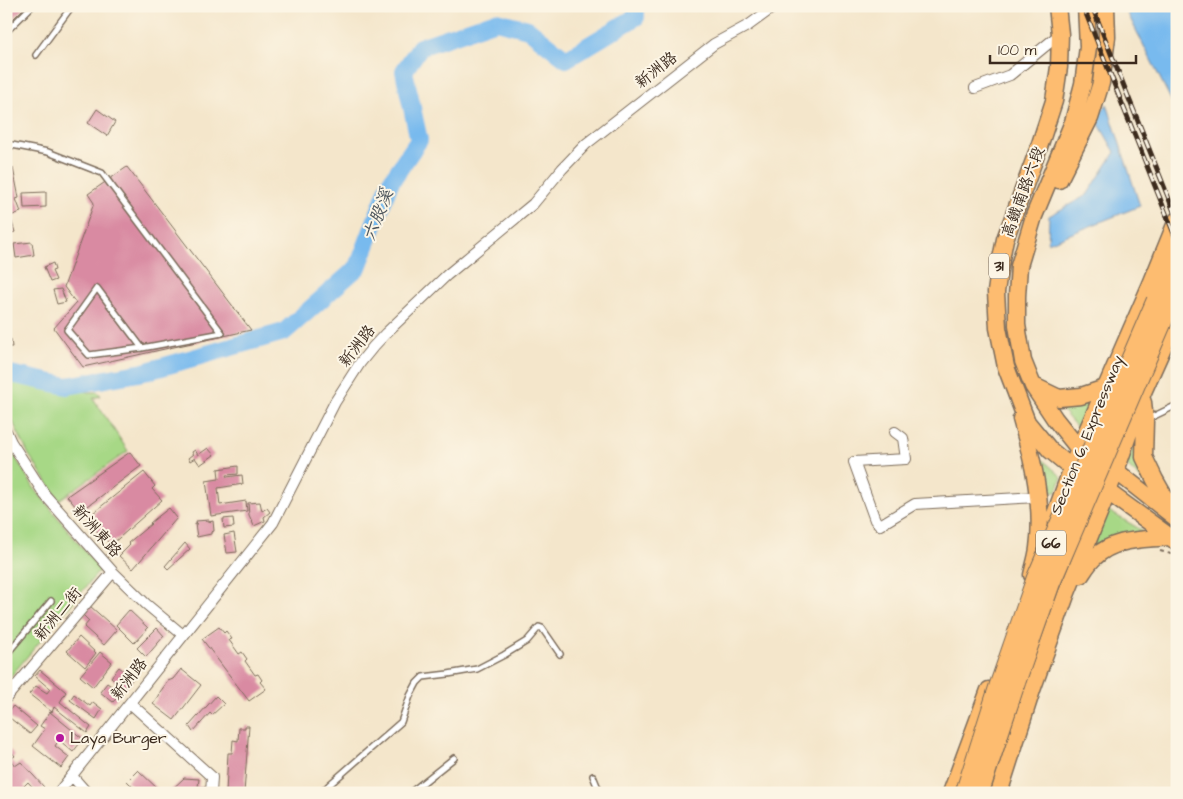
<svg xmlns="http://www.w3.org/2000/svg" width="1183" height="799" viewBox="0 0 1183 799" font-family="'Architects Daughter','LXGW WenKai TC',sans-serif">
<style>
.green{fill:#a7d886;stroke:#718152}
.water{fill:#78baee;stroke:#5a7286}
.lines{fill:none;stroke-linecap:round;stroke-linejoin:round}
.river{stroke:#78baee;stroke-width:18}
.building{fill:#d98aa2}
.lane-casing{stroke:#7c6c5b;stroke-width:8}
.street-casing{stroke:#7c6c5b;stroke-width:12}
.primary-casing{stroke:#7c6c5b;stroke-width:19}
.highway-casing{stroke:#7c6c5b;stroke-width:21}
.path{stroke:#7c6c5b;stroke-width:2;stroke-dasharray:4 4;stroke-linecap:butt}
.lane{stroke:#fff;stroke-width:5}
.street{stroke:#fff;stroke-width:10}
.primary{stroke:#fdbc70;stroke-width:16}
.highway{stroke:#fdbc70;stroke-width:19}
.rail-casing{stroke:#3b2a1e;stroke-width:5}
.rail{stroke:#fcf5e5;stroke-width:3;stroke-dasharray:9;stroke-linecap:butt}
.highway-bridge-casing{stroke:#7c6c5b;stroke-width:21;stroke-linecap:butt}
.highway-bridge{stroke:#fdbc70;stroke-width:19}
.poi-dot{fill:#b5179e;stroke:#fcf5e5;stroke-width:2}
.labels{text-anchor:middle;dominant-baseline:central;stroke-width:4;stroke-linejoin:round;paint-order:stroke}
.shield{fill:#fcf5e5;stroke:#75675a;stroke-width:1}
.shield-label{font-size:15px;font-weight:bold;fill:#3b2a1e}
.street-label{font-size:16px;fill:#3b2a1e;stroke:#fcf5e5}
.poi-label{font-size:16px;fill:#3b2a1e;stroke:#fcf5e5;text-anchor:start}
.water-label{font-size:18px;font-style:italic;fill:#4d555c;stroke:#fcf5e5}
</style>
<rect width="100%" height="100%" fill="#fcf5e5"/>
<filter id="ink" filterUnits="userSpaceOnUse"><feTurbulence type="fractalNoise" baseFrequency=".02" numOctaves="2"/><feDisplacementMap in="SourceGraphic" scale="10" xChannelSelector="R" yChannelSelector="G"/><feConvolveMatrix kernelMatrix="1 2 1 2 8 2 1 2 1" color-interpolation-filters="sRGB"/></filter>
<filter id="wash" filterUnits="userSpaceOnUse"><feTurbulence type="fractalNoise" baseFrequency=".0096" numOctaves="4" result="noise"/><feDisplacementMap in="SourceGraphic" scale="20" xChannelSelector="R" yChannelSelector="G"/><feGaussianBlur stdDeviation="1.12" result="paint"/><feColorMatrix in="noise" values="0 0 0 0 0 0 0 0 0 0 0 0 0 0 0 0 0 1.4 0 .05"/><feComposite in="paint" operator="in"/></filter>
<g filter="url(#wash)">
<rect width="100%" height="100%" fill="#f4e6cb"/>
<!-- green -->
<path class="green" d="M 12,376 L 88,392 L 98,392 L 101,396 L 93,398 L 128,451 L 59,500 L 29,455 L 6,408 L 6,377 Z
M 1088,403 L 1092,405 L 1080,431 L 1060,408 L 1063,404 L 1078,405 Z
M 6,442 L 34,488 L 100,570 L 6,682 Z
M 1137,442 L 1139,464 L 1147,484 L 1125,464 Z
M 1043,460 L 1062,477 L 1057,492 L 1043,493 L 1040,465 Z
M 1107,510 L 1143,531 L 1117,536 L 1093,546 Z"/>
<!-- water -->
<path class="water" d="M 1124,6 L 1177,6 L 1177,112 Z
M 1107,104 L 1140,206 L 1048,243 L 1049,216 L 1087,195 L 1115,152 L 1096,119 Z"/>
<g class="lines">
<!-- river -->
<path class="river" d="M 6,373 L 67,386 L 144,372 L 284,332 L 358,267 L 390,183 L 419,140 L 404,71 L 420,47 L 496,21 L 528,29 L 566,59 L 636,17 L 636,6"/>
</g>
<g id="blocks">
<!-- building -->
<path class="building" d="M 6,6 L 26,6 L 6,26 Z
M 97,109 L 115,122 L 107,136 L 88,123 Z
M 127,167 L 251,330 L 83,367 L 54,328 L 76,303 L 64,287 L 94,203 L 88,194 Z
M 13,168 L 19,198 L 16,199 L 21,212 L 10,216 L 15,232 L 6,235 L 6,170 Z
M 46,192 L 46,207 L 24,208 L 23,193 Z
M 32,242 L 34,255 L 16,258 L 14,244 Z
M 53,263 L 55,270 L 52,271 L 56,280 L 50,282 L 44,267 Z
M 61,289 L 66,302 L 57,304 L 53,290 Z
M 6,339 L 11,339 L 12,347 L 6,347 Z
M 208,448 L 214,455 L 200,465 L 195,458 L 190,461 L 188,458 L 193,454 L 192,452 L 195,450 L 198,455 Z
M 130,452 L 141,466 L 80,512 L 67,496 Z
M 238,466 L 238,474 L 226,475 L 227,477 L 242,475 L 243,484 L 218,488 L 220,505 L 246,501 L 247,511 L 211,516 L 206,481 L 219,479 L 218,469 Z
M 144,472 L 155,486 L 152,489 L 162,500 L 111,545 L 88,522 L 95,516 L 93,513 Z
M 260,502 L 262,511 L 267,508 L 270,512 L 264,517 L 265,521 L 254,526 L 249,515 L 248,503 Z
M 169,508 L 177,518 L 133,569 L 119,556 L 130,545 L 128,543 L 151,524 L 150,523 Z
M 233,518 L 234,527 L 224,528 L 223,519 Z
M 209,520 L 209,522 L 213,521 L 214,531 L 211,532 L 211,534 L 197,537 L 195,524 L 197,524 L 196,521 Z
M 234,533 L 237,552 L 227,553 L 224,535 Z
M 185,543 L 190,549 L 168,569 L 165,566 Z
M 90,606 L 117,630 L 104,645 L 84,627 L 89,621 L 83,615 Z
M 129,610 L 148,628 L 134,643 L 116,625 Z
M 219,627 L 224,633 L 226,631 L 232,639 L 229,640 L 239,654 L 242,652 L 247,659 L 245,661 L 255,675 L 258,674 L 262,680 L 260,682 L 266,689 L 249,701 L 202,639 Z
M 157,628 L 164,636 L 146,657 L 137,648 Z
M 79,637 L 96,653 L 85,667 L 67,651 Z
M 100,652 L 112,662 L 93,687 L 80,676 Z
M 119,667 L 133,678 L 125,689 L 111,677 Z
M 181,669 L 201,685 L 174,720 L 153,704 L 159,696 L 160,692 L 168,681 L 173,679 Z
M 40,670 L 66,692 L 60,702 L 91,727 L 87,733 L 54,707 L 52,712 L 29,694 L 36,686 L 47,693 L 50,689 L 35,676 Z
M 107,683 L 121,693 L 113,702 L 100,692 Z
M 74,694 L 90,706 L 93,702 L 102,709 L 96,719 L 70,700 Z
M 216,696 L 224,704 L 212,715 L 210,713 L 193,732 L 189,726 Z
M 13,706 L 37,726 L 30,734 L 6,715 Z
M 50,712 L 83,739 L 73,752 L 59,740 L 55,746 L 69,757 L 61,768 L 33,746 L 45,729 L 40,726 Z
M 245,726 L 249,726 L 244,793 L 226,793 L 228,753 L 232,753 L 233,740 L 238,741 L 239,728 L 245,728 Z
M 10,750 L 15,756 L 10,759 L 15,766 L 21,762 L 44,787 L 38,793 L 28,782 L 24,786 L 29,793 L 6,793 L 6,753 Z
M 138,770 L 160,791 L 158,793 L 139,793 L 127,781 Z
M 184,778 L 199,779 L 198,787 L 206,787 L 205,793 L 168,793 Z"/>
</g>
</g>
<g filter="url(#ink)">
<use href="#blocks" fill-opacity="0" stroke="#7c6c5b" stroke-width="1"/>
<g class="lines">
<!-- lane casing -->
<g class="lane-casing">
<path id="lane" d="M 6,32 L 32,6
M 36,55 L 72,6
M 6,146 L 12,145 L 48,152 L 102,173 L 222,333 L 142,348 L 89,355 L 67,330 L 97,288 L 142,348
M 1148,419 L 1177,405
M 6,655 L 51,601
M 593,776 L 600,793
M 324,793 L 324,790 L 329,785 L 401,722 L 410,696 L 417,683 L 423,677 L 448,674 L 477,669 L 504,655 L 527,641 L 539,627 L 542,628 L 560,654
M 410,793 L 454,758"/>
</g>
<!-- street casing -->
<g class="street-casing">
<path id="street" d="M 975,88 L 1010,75 L 1060,34
M 6,431 L 11,442 L 45,495 L 113,572 L 146,604 L 183,635
M 895,432 L 903,438 L 906,459 L 854,462 L 875,520 L 880,525 L 915,504 L 1038,497
M 6,698 L 113,572
M 130,703 L 212,777 L 211,793
M 72,776 L 87,793
M 58,793 L 273,523 L 335,402 L 360,363 L 373,347 L 386,333 L 447,275 L 533,204 L 562,169 L 586,144 L 714,44 L 749,25 L 775,6"/>
</g>
<!-- primary casing -->
<g class="primary-casing">
<path id="primary" d="M 1057,6 L 1060,34 L 1059,67 L 1054,101 L 1039,147 L 1005,239 L 1000,264 L 996,292 L 998,328 L 1006,367 L 1027,422 L 1050,450 L 1078,473 L 1108,492 L 1177,542
M 1086,6 L 1088,47 L 1083,84 L 1073,122 L 1034,216 L 1019,266 L 1017,296 L 1017,325 L 1023,361 L 1033,386 L 1055,419 L 1079,449 L 1116,471 L 1177,519
M 1059,180 L 1090,118 L 1101,83 L 1107,37 L 1106,6
M 1034,386 L 1059,398 L 1081,396 L 1105,388
M 1143,402 L 1145,421 L 1144,457 L 1155,480 L 1168,503 L 1175,511
M 1021,419 C 1033,461 1044,505 1038,548 C 1037,557 1034,566 1032,575
M 1054,517 L 1079,449 L 1151,284 L 1177,220
M 1081,575 C 1085,569 1089,562 1095,557 C 1115,538 1142,540 1168,537
M 951,793 L 989,690
M 999,793 L 1032,690 L 1066,595 L 1116,471 L 1143,392 L 1177,316"/>
</g>
<!-- highway casing -->
<g class="highway-casing">
<path id="highway" d="M 1156,301 L 1177,255
M 1169,306 L 1177,289"/>
</g>
<!-- path -->
<path class="path" d="M 1160,551 L 1171,554 L 1177,557"/>
<!-- lane -->
<use href="#lane" class="lane"/>
<!-- street -->
<use href="#street" class="street"/>
<!-- primary -->
<use href="#primary" class="primary"/>
<!-- highway -->
<use href="#highway" class="highway"/>
<!-- rail casing -->
<g class="rail-casing">
<path id="rail" d="M 1083,6 L 1177,241
M 1092,6 L 1177,219"/>
</g>
<!-- rail -->
<use href="#rail" class="rail"/>
<!-- highway-bridge casing -->
<g class="highway-bridge-casing">
<path id="highway-bridge" d="M 965,793 L 1000,683 L 1036,579 L 1156,301
M 979,793 L 1015,684 L 1050,584 L 1169,306"/>
</g>
<!-- highway-bridge -->
<use href="#highway-bridge" class="highway-bridge"/>
</g>
</g>
<!-- markers -->
<circle class="poi-dot" cx="60" cy="738" r="5"/>
<g class="labels">
<!-- shield labels -->
<g class="shield">
<rect x="989" y="253.5" width="20" height="25" rx="4"/>
<rect x="1036" y="530.5" width="30" height="25" rx="4"/>
</g>
<g class="shield-label">
<text x="999" y="266">31</text>
<text x="1051" y="543">66</text>
</g>
<!-- street labels -->
<g class="street-label">
<text transform="translate(656 70) rotate(-38)">新洲路</text>
<text transform="translate(1023 192) rotate(-70)">高鐵南路六段</text>
<text transform="translate(357 346) rotate(-52)">新洲路</text>
<text transform="translate(1087 435) rotate(-68)">Section 6, Expressway</text>
<text transform="translate(97 531) rotate(48)">新洲東路</text>
<text transform="translate(58 614) rotate(-50)">新洲二街</text>
<text transform="translate(129 679) rotate(-52)">新洲路</text>
</g>
<!-- poi labels -->
<g class="poi-label">
<text x="70" y="738">Laya Burger</text>
</g>
<!-- water labels -->
<g class="water-label">
<text transform="translate(378 215) rotate(-69)">六股溪</text>
</g>
</g>
<!-- margin -->
<rect width="1183" height="799" fill="none" stroke="#fcf5e5" stroke-width="25"/>
<!-- scale -->
<path d="M990 55v8h146v-8" fill="none" stroke="#3b2a1e" stroke-width="2.5"/>
<text x="998" y="55" font-size="15" fill="#3b2a1e" stroke="#fcf5e5" stroke-width="4" paint-order="stroke">100 m</text>
</svg>
